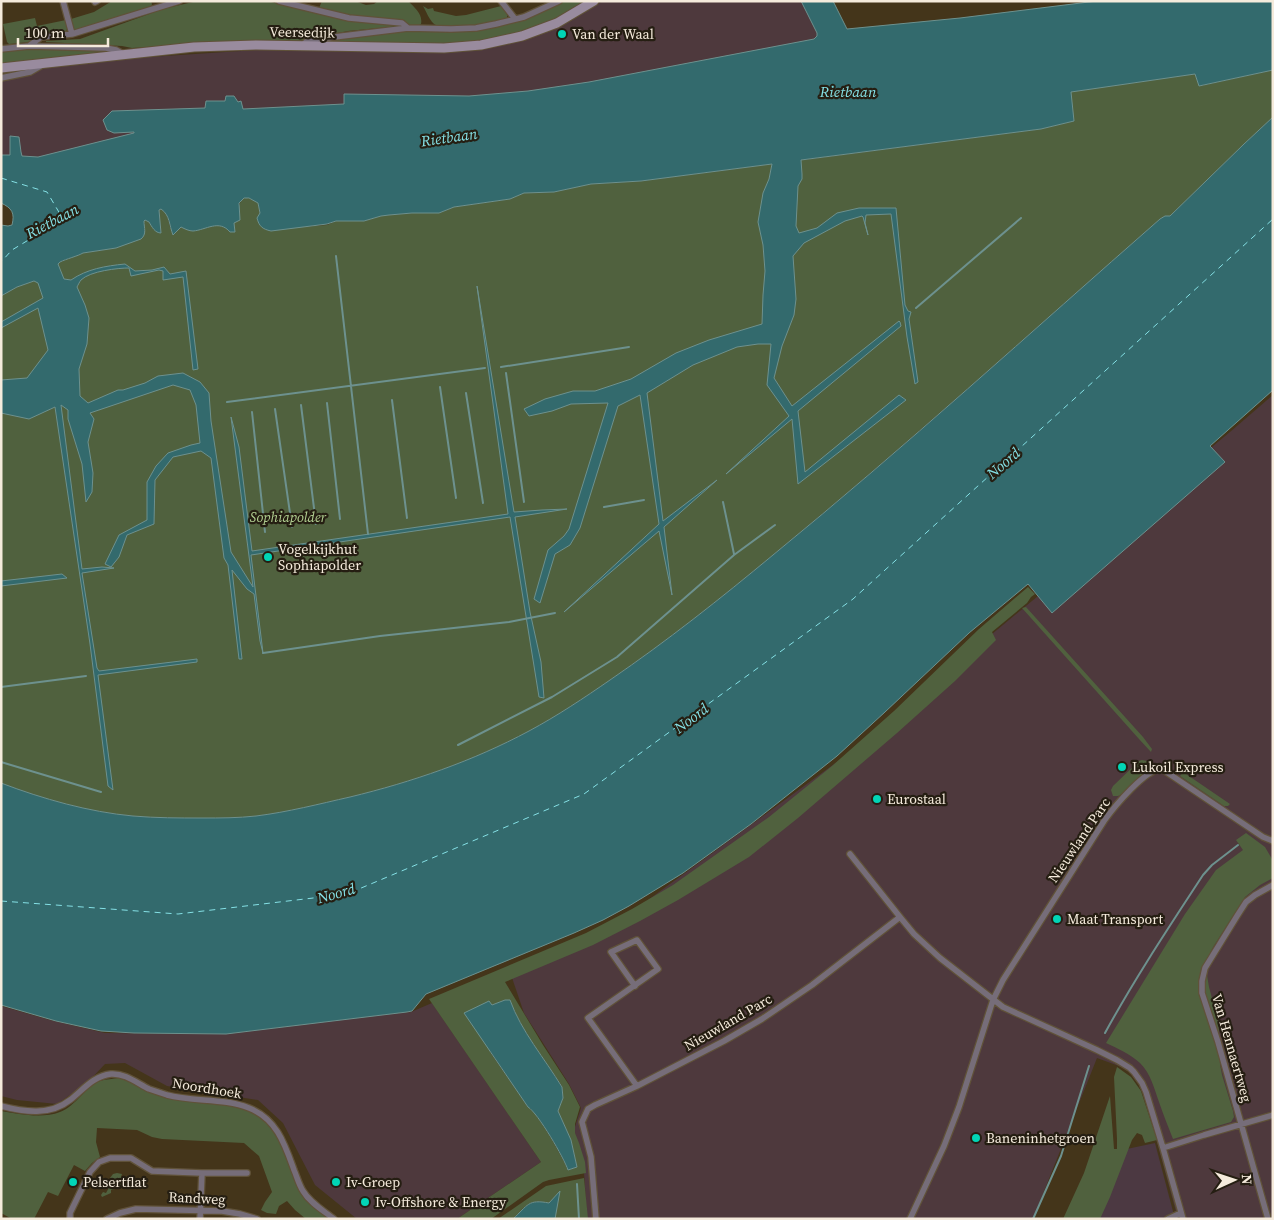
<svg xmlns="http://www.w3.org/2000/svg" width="1274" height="1220" viewBox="0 0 1274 1220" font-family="'Source Serif 4',serif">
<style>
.commercial{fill:#4c3942}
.industrial{fill:#4e393d}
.green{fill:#50613e;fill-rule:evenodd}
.water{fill:#336a6d;stroke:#6d918e}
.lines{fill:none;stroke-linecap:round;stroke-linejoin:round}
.stream{stroke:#6d918e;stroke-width:2}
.ferry{stroke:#85e1e6;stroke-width:1;stroke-dasharray:6 5;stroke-linecap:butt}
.minor-casing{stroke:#605239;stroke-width:8}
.secondary-casing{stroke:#605239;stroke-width:11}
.minor{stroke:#766d79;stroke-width:5.5}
.secondary{stroke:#998b9e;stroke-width:9}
.poi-dot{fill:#01d5b6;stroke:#251e12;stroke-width:2}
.labels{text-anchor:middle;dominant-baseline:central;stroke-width:4.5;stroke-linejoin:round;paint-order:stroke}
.street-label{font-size:14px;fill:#f5ebdc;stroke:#251e12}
.poi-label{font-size:14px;fill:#f5ebdc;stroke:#251e12;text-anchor:start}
.park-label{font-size:14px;font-style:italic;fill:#b1cf91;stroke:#251e12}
.water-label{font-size:15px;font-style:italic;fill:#85e1e6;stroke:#251e12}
</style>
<rect width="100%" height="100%" fill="#44351a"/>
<!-- commercial -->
<path class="commercial" d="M 1155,1143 L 1175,1219 L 1079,1219 L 1108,1153 Z"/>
<!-- industrial -->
<path class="industrial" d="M 603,1 L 804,1 L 823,38 L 586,89 L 1,171 L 1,74 L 89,61 L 544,31 Z
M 1273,395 L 1273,1219 L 1178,1219 L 1138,1073 L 1097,1058 L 1033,1219 L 587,1219 L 584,1172 L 574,1130 L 581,1108 L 569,1084 L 524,1013 L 509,969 L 622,919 L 845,756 L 1038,596 L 1036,593 L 1230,432 Z
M 432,1003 L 541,1162 L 457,1219 L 357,1219 L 315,1185 L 283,1123 L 258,1100 L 167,1086 L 125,1063 L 105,1064 L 86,1084 L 57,1104 L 17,1100 L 1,1096 L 1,1006 L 50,1020 L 105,1033 L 226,1034 L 378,1015 L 411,1012 Z"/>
<!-- green -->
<path class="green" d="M 112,1 L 151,1 L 152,4 L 151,7 L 76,31 L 74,30 L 71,19 L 94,12 Z
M 197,1 L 267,1 L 348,20 L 366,23 L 395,24 L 400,26 L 348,31 L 284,44 L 223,42 L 132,48 L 122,46 L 46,42 L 46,41 L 80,39 L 163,9 Z
M 322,1 L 355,1 L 366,5 L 374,4 L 378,1 L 408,1 C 415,8 423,14 421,24 L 418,26 L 409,25 L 404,20 L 376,19 L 356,17 L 319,8 Z
M 563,1 L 589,1 L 547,24 L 494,40 L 448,45 L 324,43 L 324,41 L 394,32 L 473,31 L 544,11 Z
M 423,6 L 428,9 L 433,8 L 434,11 L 456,16 L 466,15 L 501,6 C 504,10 508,13 507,18 C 488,25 465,29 444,26 C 440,26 436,26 433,23 C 429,19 426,11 423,6 Z
M 35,18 L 37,26 L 66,20 L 67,29 L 66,32 L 39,35 L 29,42 L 9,44 L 7,42 L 3,24 Z
M 35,49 L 106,51 L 106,52 L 1,64 L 1,52 Z
M 1273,70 L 1273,117 L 1244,144 L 1170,216 L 1165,216 L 1160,219 C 1031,332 904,447 773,555 C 720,599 667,641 610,680 C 584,698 557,716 529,731 C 473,761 412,782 350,797 C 319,804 288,812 256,816 C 238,818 220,818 202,818 C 179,818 156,818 133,816 C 89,812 43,799 1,783 L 1,296 L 17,287 L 34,281 L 60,262 L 83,253 L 116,248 L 145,231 L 144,221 L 145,220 L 149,222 L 153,228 L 161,233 L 159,210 L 161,209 C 168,214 168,219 170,227 L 176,232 L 181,227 C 196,234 217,217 230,231 L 234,222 L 241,200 C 247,196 252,199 258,203 L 260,213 L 301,227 L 327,225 L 336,221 L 364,221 L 381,216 L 389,215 L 412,213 L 439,213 L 454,207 L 510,199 L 524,193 L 554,192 L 591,184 L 641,181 L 1041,129 L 1074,121 L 1070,92 L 1195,74 L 1200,86 Z
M 1028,587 L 1035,594 L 1031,597 L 1027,603 L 992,632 L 996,640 L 955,681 L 897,733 L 798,818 L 749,857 L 678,900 L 640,921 L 593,945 L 505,982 L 543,1045 L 569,1085 L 580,1107 L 575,1124 L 575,1133 L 579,1143 L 585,1162 L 586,1173 L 549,1180 L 543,1182 L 491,1219 L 457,1219 L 541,1162 L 429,999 L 586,933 L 632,909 L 673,885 L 769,817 L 832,766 L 894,711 L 979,629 ZM 510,1000 C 521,1030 545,1060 562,1086 L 563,1098 L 558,1111 L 571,1140 L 577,1167 L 568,1170 C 563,1158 538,1113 528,1107 L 490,1052 L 492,1005 Z
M 1026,607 L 1143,737 L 1152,749 L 1151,752 L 1139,739 L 1022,608 Z
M 1142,760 L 1147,761 L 1148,767 L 1146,771 L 1122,794 L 1118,796 L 1113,796 L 1111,790 L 1113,786 L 1139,761 Z
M 1183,772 L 1186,774 L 1230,804 L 1228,806 L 1224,806 L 1180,776 Z
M 1246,833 L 1265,847 L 1272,859 L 1273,858 L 1273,878 L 1260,885 L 1245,897 L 1215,944 L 1211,951 L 1208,962 L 1207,975 L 1209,987 L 1218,1021 L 1219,1031 L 1220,1064 L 1222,1075 L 1233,1111 L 1234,1117 L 1231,1122 L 1173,1139 C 1168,1126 1163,1114 1159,1102 C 1154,1088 1151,1074 1140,1063 C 1130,1054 1117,1048 1106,1043 L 1185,914 L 1216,870 L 1243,850 L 1236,840 Z
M 1117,1067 L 1131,1077 L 1141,1091 L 1157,1140 L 1145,1143 L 1142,1135 L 1137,1133 L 1132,1140 L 1110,1197 L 1100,1219 L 1063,1219 L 1084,1173 L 1110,1096 L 1114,1149 L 1117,1149 L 1117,1139 L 1114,1077 Z
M 119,1078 C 135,1084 152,1092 169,1097 C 200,1106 241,1098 267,1122 C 283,1137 289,1160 296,1180 C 298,1184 299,1190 302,1194 C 308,1205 320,1212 330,1219 L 306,1219 L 295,1210 L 287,1201 L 279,1206 L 276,1214 L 267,1213 L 261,1210 L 265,1202 L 272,1192 L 259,1156 L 244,1143 L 162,1139 L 152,1137 L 137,1130 L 97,1128 L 96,1142 L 100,1157 L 92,1163 L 85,1171 L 74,1165 L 58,1196 L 48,1192 L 34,1219 L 12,1219 L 1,1213 L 1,1111 C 19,1114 42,1119 60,1112 C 76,1106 85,1087 100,1081 C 106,1079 113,1079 119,1078 Z
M 117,1173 L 122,1174 L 121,1177 L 128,1181 L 130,1179 L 132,1183 L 131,1187 L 129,1188 L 127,1185 L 111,1190 L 111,1193 L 102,1197 L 101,1195 L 103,1192 L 106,1193 L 113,1180 L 110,1178 L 113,1174 Z
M 584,1178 L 588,1219 L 555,1219 L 556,1216 L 549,1203 C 528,1199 527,1205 513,1219 L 498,1219 L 546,1186 Z"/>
<!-- water -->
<path class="water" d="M 801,1 L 833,1 L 847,29 L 960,18 L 1097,1 L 1273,1 L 1273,70 L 1199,86 L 1195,74 L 1071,92 L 1074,121 L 1041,129 L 801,160 L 802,174 L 802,179 L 798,186 L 796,226 L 799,233 L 817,228 L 837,213 L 859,208 L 896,208 L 905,305 L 908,311 L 911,312 L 909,319 L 918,382 L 915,384 L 907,337 L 891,214 L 866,215 L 865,223 L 868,235 L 863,217 L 862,216 L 845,221 L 804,243 L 793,256 L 796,299 L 794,315 L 782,346 L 774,378 L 792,406 L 899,321 L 900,322 L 901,326 L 798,411 L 805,472 L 899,395 L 906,400 L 798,484 L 792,419 L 726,474 L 789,416 L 767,385 L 771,344 L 758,344 L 737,347 L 693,365 L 647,393 L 663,521 L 717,480 L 664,527 L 672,595 L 659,531 L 564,612 L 659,524 L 640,395 L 618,406 L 580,528 L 570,545 L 555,554 L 540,603 L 534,599 L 548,550 L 564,536 L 569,529 L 608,403 L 571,404 L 552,411 L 529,416 L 524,409 L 545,399 L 573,391 L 595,391 L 631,379 L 676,353 L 709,340 L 762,324 L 763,295 L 765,271 L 763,245 L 758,222 L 763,193 L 769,179 L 772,164 L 641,181 L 591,184 L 554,192 L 524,193 L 510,199 L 454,207 L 439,213 L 412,213 L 389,215 L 381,216 L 364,221 L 336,221 L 327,224 L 271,231 C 262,229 259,226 257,218 L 260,213 L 258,203 L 249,198 L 244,198 L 239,203 L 240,220 L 234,223 L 235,232 L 230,232 C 219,219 206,230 193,231 C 189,231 185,229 181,227 L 173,235 C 169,225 170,215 161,209 L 159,210 L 161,233 C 155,233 152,227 149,222 L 145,220 L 144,221 C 144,228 147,234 141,239 L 116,248 L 83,253 C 78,256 66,259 60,262 L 58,264 L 64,279 L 71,280 C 87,269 105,266 125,264 L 135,271 L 152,270 L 164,267 L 170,274 L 186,271 L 198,369 L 193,370 L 183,277 L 163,280 L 163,271 L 159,270 L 131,276 L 129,268 C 118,268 90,271 81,280 C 80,281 78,285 77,287 L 85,305 L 89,318 L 87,344 L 79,369 L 80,396 L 88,403 L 118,390 L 123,390 L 145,383 L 158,376 L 183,373 L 200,382 L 209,393 L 211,421 L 231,552 L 253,587 L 231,417 L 239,447 L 252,551 L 508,514 L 477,286 L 514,512 L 542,510 L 567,509 L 515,517 L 530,612 L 541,662 L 544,698 L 539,697 L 510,517 L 251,555 L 263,653 L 260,641 L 254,594 L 247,589 L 232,570 L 242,659 L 239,659 L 228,565 L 224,558 L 211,458 L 201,451 L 173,457 L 155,480 L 154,524 L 127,535 L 119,557 L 111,567 L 105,564 L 119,535 L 147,520 L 147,482 L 156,466 L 168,453 L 191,445 L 200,443 L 196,405 L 190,390 L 173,385 L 90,413 L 94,419 L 88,442 L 93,473 L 92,492 L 86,502 L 82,464 L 68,419 L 68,410 L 61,405 L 82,569 L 102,567 L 114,568 L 82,573 L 97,668 L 99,671 L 197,659 L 197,662 L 98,675 L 113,790 L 108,786 L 90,644 L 55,407 L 29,419 L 1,413 L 1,380 L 27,378 L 48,350 L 38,308 L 1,328 L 1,322 L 43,298 L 38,283 L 34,281 L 17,287 L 1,296 L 1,225 L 8,226 L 12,225 C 15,213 12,208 1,203 L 1,155 L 10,155 L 10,136 L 19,137 L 21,152 L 22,156 L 38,157 L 134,133 L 134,132 L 114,133 L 107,130 L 103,120 L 112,111 L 205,108 L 206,101 L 225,101 L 226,96 L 234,96 L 238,102 L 241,101 L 243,109 L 344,104 L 344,94 L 469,96 L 528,91 L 589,82 L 814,39 L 817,36 L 817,33 Z
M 1273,117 L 1273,390 L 1210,446 L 1225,462 L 1052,613 L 1028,584 L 969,633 L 885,712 L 837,756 L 751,824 L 683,873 L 629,906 L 603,920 L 574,933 L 426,994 L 412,1011 L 407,1012 L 226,1034 L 134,1033 L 101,1031 L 56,1021 L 1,1005 L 1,783 C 43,799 89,812 133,816 C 156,818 179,818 202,818 C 220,818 238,818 256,816 C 288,812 319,804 350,797 C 412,782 473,761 529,731 C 557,716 584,698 610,680 C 667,641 720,599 773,555 C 905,447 1031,332 1160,219 L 1165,216 L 1170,216 L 1244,144 Z
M 62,574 L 67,578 L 1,586 L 1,581 Z
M 505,1000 L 510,1000 C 521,1031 545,1059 562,1087 L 563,1098 L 558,1111 L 571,1140 L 577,1167 L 568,1170 C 564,1158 538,1113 528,1107 L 464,1013 L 489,1001 L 492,1005 Z
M 560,1191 L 555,1219 L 513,1219 C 528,1205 528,1199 549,1203 Z"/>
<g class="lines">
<!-- stream -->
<path class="stream" d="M 336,256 L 368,534
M 916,308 L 1021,218
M 501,367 L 629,347
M 506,373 L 524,502
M 440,387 L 456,498
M 466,393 L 483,503
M 392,400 L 407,518
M 227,402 L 485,368
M 327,403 L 340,519
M 301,405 L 316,524
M 275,409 L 292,527
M 252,412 L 265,532
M 723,502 L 734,554
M 604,507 L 644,500
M 263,653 L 380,636 L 509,622 L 555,613
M 1,687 L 86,676
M 458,745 L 552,697 L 617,657 L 734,555 L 775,525
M 1,762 L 101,792
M 1105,1033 C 1135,978 1169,927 1203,875 L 1212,865 L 1238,845
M 577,1184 L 579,1219
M 1033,1219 L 1061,1156 L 1089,1066"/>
<!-- ferry -->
<path class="ferry" d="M 1,178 L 47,192 L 63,219 L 12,250 L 1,262
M 1,901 L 178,914 L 347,894 L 584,794 L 853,599 L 1273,219"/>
<!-- minor casing -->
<g class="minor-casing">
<path id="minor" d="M 63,1 L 72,34
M 279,1 L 349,18 L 402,23 L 408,28
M 501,1 L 515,19
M 95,2 L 97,1
M 303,45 L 306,42 L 318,39 L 408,28 L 451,29 L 476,28 L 496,24 L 524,17 L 559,1
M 29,46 L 41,37 L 72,34 L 179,1
M 1,49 L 29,46 L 106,48 L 116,50 L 123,54
M 1,78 L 30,72 L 42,65
M 850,854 L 900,917
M 635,986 L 611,952 L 637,940 L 658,969 L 588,1018 L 637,1086
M 1,1106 C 24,1112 50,1116 70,1100 C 83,1090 93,1076 111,1074 C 125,1073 137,1083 149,1089 C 155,1091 161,1093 167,1095 C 194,1102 224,1098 249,1108 C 277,1119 285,1145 294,1170 C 297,1177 299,1185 303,1191 C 310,1203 324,1211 334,1219
M 1163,1148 L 1204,1135 L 1273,1115
M 70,1219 L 70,1213 L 90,1172 L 99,1162 L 110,1158 L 131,1158 L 152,1171 L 202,1173 L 247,1173
M 107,1219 L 120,1213 L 136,1209 L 222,1211 L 240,1214 L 257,1219
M 200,1219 L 202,1173
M 596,1219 L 591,1157 L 582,1122 L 588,1109 L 595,1105 L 637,1086 L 724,1041 L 762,1019 L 812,985 L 900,917 L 914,934 L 940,958 L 1003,1007 L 1097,1050 L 1117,1060 L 1130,1068 L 1134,1072 L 1142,1083 L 1146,1092 L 1163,1148 L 1183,1219
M 910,1219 L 944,1146 L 959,1107 L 993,1000 L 1003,980 L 1104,821 C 1114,807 1146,768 1162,769 L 1263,837 L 1273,841
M 1168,1219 L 1181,1213
M 1268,1219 L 1218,1042 L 1202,993 L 1202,981 L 1205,968 L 1237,916 L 1246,902 L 1255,895 L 1273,885"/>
</g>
<!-- secondary casing -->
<g class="secondary-casing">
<path id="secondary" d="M 1,68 L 194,47 L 256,45 L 444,48 L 481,45 L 522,36 L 557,23 L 594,1"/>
</g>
<!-- minor -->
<use href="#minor" class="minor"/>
<!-- secondary -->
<use href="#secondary" class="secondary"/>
</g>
<!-- markers -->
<g class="poi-dot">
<circle cx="562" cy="34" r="5"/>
<circle cx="268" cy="557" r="5"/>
<circle cx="1122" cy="767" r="5"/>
<circle cx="877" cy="799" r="5"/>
<circle cx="1057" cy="919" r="5"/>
<circle cx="976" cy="1138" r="5"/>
<circle cx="73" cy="1182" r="5"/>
<circle cx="336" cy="1182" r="5"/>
<circle cx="365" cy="1202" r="5"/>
</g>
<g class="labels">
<!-- street labels -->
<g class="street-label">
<text transform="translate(302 32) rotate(1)">Veersedijk</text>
<text transform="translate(1079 840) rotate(-56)">Nieuwland Parc</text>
<text transform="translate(728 1022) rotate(-30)">Nieuwland Parc</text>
<text transform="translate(1232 1048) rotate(74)">Van Hennaertweg</text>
<text transform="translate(207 1088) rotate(9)">Noordhoek</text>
<text transform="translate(197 1198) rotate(3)">Randweg</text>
</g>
<!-- poi labels -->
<g class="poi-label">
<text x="572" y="34">Van der Waal</text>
<text x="278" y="549">Vogelkijkhut<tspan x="278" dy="16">Sophiapolder</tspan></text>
<text x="1132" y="767">Lukoil Express</text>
<text x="887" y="799">Eurostaal</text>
<text x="1067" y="919">Maat Transport</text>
<text x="986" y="1138">Baneninhetgroen</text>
<text x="83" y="1182">Pelsertflat</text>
<text x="346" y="1182">Iv-Groep</text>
<text x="375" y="1202">Iv-Offshore &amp; Energy</text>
</g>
<!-- park labels -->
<g class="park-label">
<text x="288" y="517">Sophiapolder</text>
</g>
<!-- water labels -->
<g class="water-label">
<text x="848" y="91">Rietbaan</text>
<text transform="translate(449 137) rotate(-8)">Rietbaan</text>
<text transform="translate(52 221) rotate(-28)">Rietbaan</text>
<text transform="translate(1003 463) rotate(-41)">Noord</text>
<text transform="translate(691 718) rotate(-37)">Noord</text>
<text transform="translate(336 893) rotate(-16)">Noord</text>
</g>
</g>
<!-- border -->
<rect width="1274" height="1220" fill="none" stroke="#f5ebdc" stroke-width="5"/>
<!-- north arrow -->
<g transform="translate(1234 1180) rotate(87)" stroke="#251e12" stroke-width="4" paint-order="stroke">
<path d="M0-4L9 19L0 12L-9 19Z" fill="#f5ebdc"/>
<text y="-8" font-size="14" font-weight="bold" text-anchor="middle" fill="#f5ebdc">N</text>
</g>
<!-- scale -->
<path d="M18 38v8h90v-8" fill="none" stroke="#f5ebdc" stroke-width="2.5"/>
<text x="25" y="38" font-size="15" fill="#f5ebdc" stroke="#251e12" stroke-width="4" paint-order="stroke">100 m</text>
</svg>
